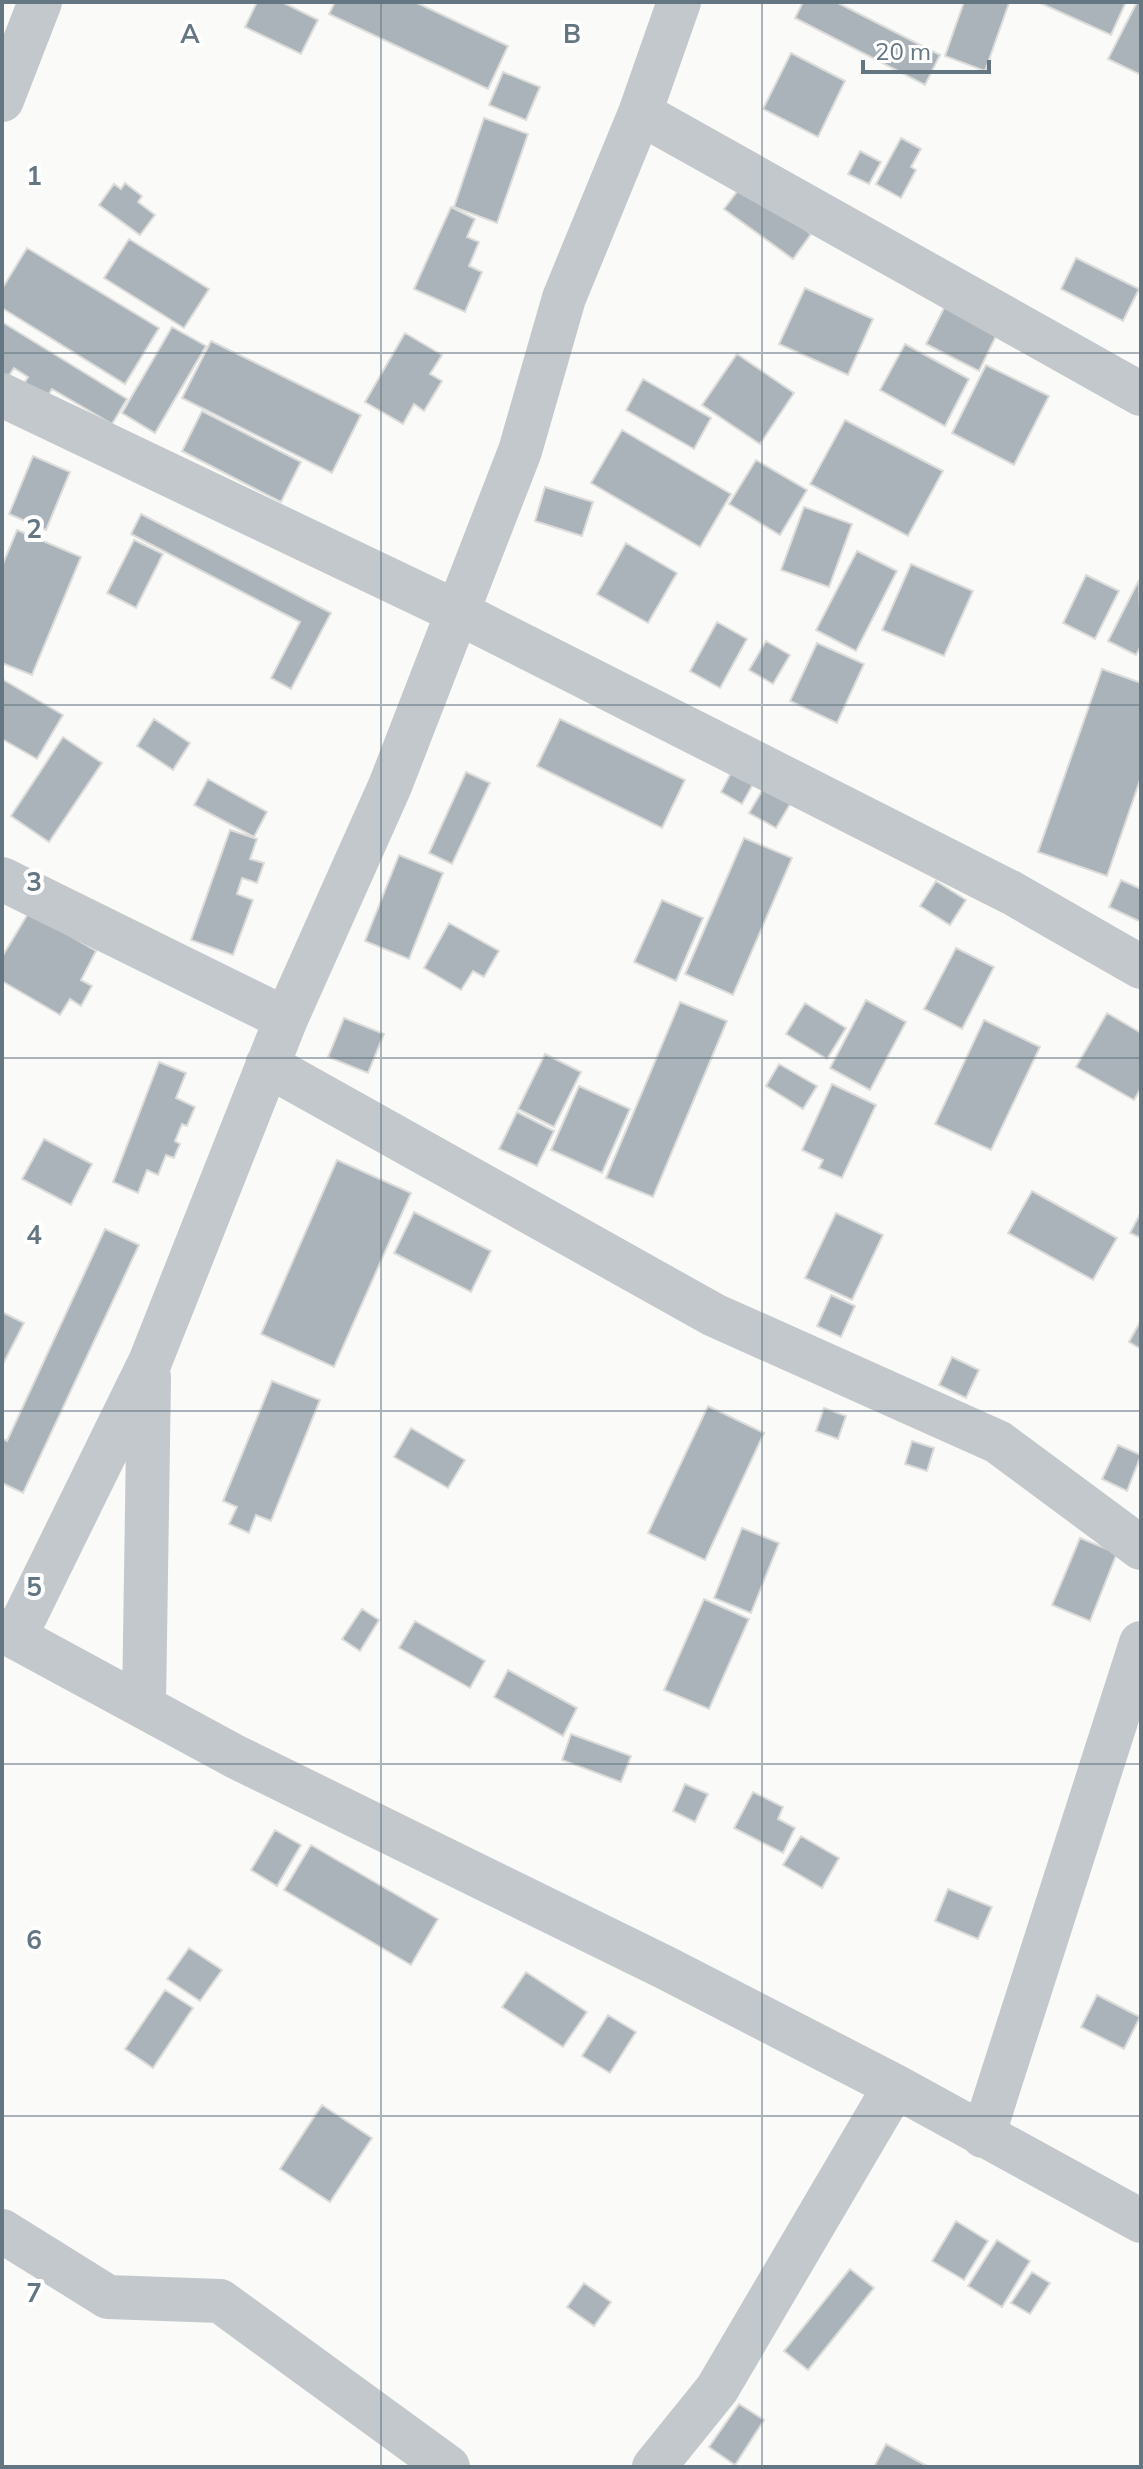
<svg xmlns="http://www.w3.org/2000/svg" width="1143" height="2469" viewBox="0 0 1143 2469" font-family="Mulish,sans-serif">
<style>
.building{fill:#aab3b9;stroke:#dcdcda;stroke-width:2}
.lines{fill:none;stroke-linecap:round;stroke-linejoin:round}
.minor{stroke:#c3c8cc;stroke-width:44}
.grid{fill:none;stroke:#657683;stroke-width:2;stroke-opacity:0.55}
.grid-label{font-size:26px;text-anchor:middle;font-weight:bold;fill:#657683;stroke:#fff;stroke-width:8;stroke-linejoin:round;paint-order:stroke}
</style>
<rect width="100%" height="100%" fill="#fafaf8"/>
<!-- building -->
<path class="building" d="M 257,2 L 282,2 L 318,20 L 301,54 L 245,27 Z
M 335,2 L 415,2 L 508,46 L 488,89 L 329,14 Z
M 803,2 L 836,2 L 940,55 L 925,85 L 795,18 Z
M 964,2 L 1009,3 L 985,71 L 945,56 Z
M 1038,2 L 1126,2 L 1111,35 Z
M 1137,2 L 1141,2 L 1141,75 L 1108,59 Z
M 791,53 L 845,81 L 818,137 L 763,109 Z
M 503,72 L 540,87 L 526,120 L 489,105 Z
M 484,118 L 528,134 L 497,223 L 454,207 Z
M 901,138 L 921,149 L 911,167 L 916,170 L 901,198 L 876,184 Z
M 860,151 L 881,162 L 869,184 L 848,174 Z
M 125,183 L 142,196 L 138,202 L 155,215 L 140,235 L 99,205 L 114,184 L 121,189 Z
M 743,184 L 811,234 L 793,259 L 724,209 Z
M 451,207 L 475,219 L 467,237 L 479,242 L 469,266 L 482,272 L 465,312 L 414,289 Z
M 129,239 L 209,289 L 184,328 L 104,278 Z
M 27,248 L 159,328 L 125,384 L 2,308 L 2,289 Z
M 1076,258 L 1139,289 L 1123,321 L 1061,289 Z
M 805,288 L 873,319 L 848,375 L 779,344 Z
M 945,306 L 997,334 L 979,371 L 926,344 Z
M 2,322 L 127,399 L 112,424 L 52,389 L 45,400 L 22,387 L 28,377 L 14,368 L 8,377 L 2,373 Z
M 172,327 L 206,346 L 155,433 L 122,413 Z
M 405,333 L 442,355 L 430,374 L 442,381 L 424,411 L 414,404 L 403,424 L 365,402 Z
M 211,341 L 361,415 L 332,473 L 182,398 Z
M 905,344 L 969,379 L 945,426 L 880,390 Z
M 737,354 L 794,393 L 760,444 L 702,405 Z
M 986,365 L 1049,396 L 1014,465 L 952,433 Z
M 643,379 L 711,418 L 694,449 L 626,410 Z
M 202,411 L 301,462 L 281,502 L 182,451 Z
M 845,420 L 943,471 L 908,536 L 810,484 Z
M 622,430 L 731,494 L 700,547 L 591,483 Z
M 33,456 L 70,472 L 46,530 L 9,514 Z
M 756,460 L 807,490 L 780,535 L 729,504 Z
M 545,487 L 593,502 L 582,536 L 535,521 Z
M 804,507 L 852,524 L 829,587 L 781,570 Z
M 141,514 L 331,613 L 291,689 L 271,678 L 300,622 L 131,534 Z
M 17,530 L 81,557 L 32,675 L 2,663 L 2,566 Z
M 134,540 L 163,554 L 136,608 L 107,593 Z
M 626,543 L 677,573 L 648,623 L 597,594 Z
M 857,551 L 897,571 L 856,651 L 816,630 Z
M 911,564 L 973,591 L 944,656 L 882,630 Z
M 1086,575 L 1119,591 L 1095,639 L 1063,623 Z
M 1139,580 L 1141,646 L 1136,655 L 1108,641 Z
M 717,622 L 747,639 L 720,688 L 690,671 Z
M 766,641 L 790,655 L 773,684 L 749,670 Z
M 817,643 L 864,664 L 837,723 L 790,701 Z
M 1102,669 L 1141,683 L 1141,777 L 1107,876 L 1038,852 Z
M 2,679 L 63,715 L 37,759 L 2,739 Z
M 154,719 L 190,743 L 173,770 L 137,746 Z
M 560,719 L 685,780 L 662,828 L 537,766 Z
M 63,737 L 102,763 L 49,842 L 11,816 Z
M 735,765 L 757,777 L 742,804 L 721,792 Z
M 466,772 L 490,783 L 452,864 L 429,853 Z
M 208,779 L 267,812 L 254,837 L 194,805 Z
M 769,779 L 796,794 L 776,828 L 749,813 Z
M 230,830 L 257,839 L 250,859 L 264,863 L 257,883 L 242,878 L 237,894 L 253,900 L 233,955 L 191,940 Z
M 744,838 L 792,858 L 733,995 L 685,974 Z
M 399,855 L 443,873 L 409,959 L 365,941 Z
M 1121,880 L 1141,889 L 1141,922 L 1109,907 Z
M 936,881 L 966,900 L 950,925 L 920,906 Z
M 662,900 L 703,918 L 676,981 L 634,962 Z
M 29,912 L 96,951 L 81,980 L 92,986 L 81,1006 L 70,999 L 60,1015 L 2,981 L 2,957 Z
M 449,923 L 499,951 L 484,977 L 473,971 L 461,990 L 424,968 Z
M 956,948 L 994,967 L 962,1029 L 924,1009 Z
M 866,1000 L 906,1022 L 870,1090 L 830,1068 Z
M 680,1002 L 727,1021 L 653,1197 L 606,1178 Z
M 805,1003 L 846,1028 L 827,1059 L 786,1034 Z
M 1107,1013 L 1141,1033 L 1141,1088 L 1134,1100 L 1076,1067 Z
M 344,1018 L 384,1034 L 368,1073 L 328,1057 Z
M 984,1020 L 1040,1047 L 991,1150 L 935,1124 Z
M 545,1054 L 581,1072 L 554,1127 L 518,1109 Z
M 159,1062 L 186,1073 L 176,1098 L 195,1107 L 187,1126 L 182,1124 L 175,1141 L 180,1144 L 174,1158 L 166,1155 L 158,1175 L 147,1170 L 138,1193 L 113,1182 Z
M 779,1064 L 817,1086 L 803,1109 L 766,1086 Z
M 832,1084 L 876,1105 L 842,1178 L 819,1168 L 823,1160 L 802,1150 Z
M 579,1086 L 630,1109 L 602,1173 L 551,1150 Z
M 517,1112 L 554,1131 L 537,1166 L 499,1149 Z
M 44,1139 L 92,1164 L 71,1205 L 22,1179 Z
M 337,1160 L 411,1193 L 334,1367 L 261,1334 Z
M 1032,1191 L 1117,1238 L 1093,1280 L 1008,1233 Z
M 414,1212 L 491,1251 L 471,1292 L 394,1253 Z
M 1141,1212 L 1141,1238 L 1130,1233 Z
M 836,1213 L 883,1235 L 852,1300 L 805,1278 Z
M 105,1229 L 139,1245 L 23,1493 L 2,1483 L 2,1438 L 7,1441 Z
M 831,1295 L 855,1306 L 841,1337 L 817,1326 Z
M 2,1312 L 24,1323 L 2,1366 Z
M 1141,1320 L 1141,1349 L 1129,1342 Z
M 952,1357 L 979,1370 L 966,1398 L 939,1385 Z
M 272,1381 L 320,1400 L 271,1521 L 256,1515 L 249,1533 L 229,1524 L 237,1507 L 223,1501 Z
M 708,1406 L 764,1433 L 705,1560 L 648,1533 Z
M 824,1408 L 846,1416 L 838,1439 L 816,1431 Z
M 411,1428 L 465,1460 L 448,1488 L 394,1457 Z
M 912,1441 L 934,1448 L 927,1471 L 905,1464 Z
M 1118,1445 L 1141,1455 L 1127,1491 L 1102,1479 Z
M 742,1528 L 779,1543 L 751,1613 L 714,1598 Z
M 1080,1538 L 1117,1553 L 1090,1621 L 1052,1605 Z
M 704,1599 L 749,1619 L 709,1709 L 664,1690 Z
M 362,1609 L 379,1620 L 360,1651 L 342,1639 Z
M 415,1621 L 485,1661 L 470,1688 L 399,1648 Z
M 508,1670 L 577,1708 L 563,1736 L 494,1697 Z
M 571,1734 L 631,1756 L 621,1782 L 562,1760 Z
M 685,1784 L 708,1794 L 695,1822 L 673,1811 Z
M 753,1792 L 783,1807 L 778,1819 L 795,1828 L 783,1853 L 734,1828 Z
M 275,1830 L 301,1845 L 277,1886 L 251,1870 Z
M 801,1836 L 839,1858 L 822,1888 L 783,1865 Z
M 311,1845 L 438,1919 L 411,1965 L 284,1890 Z
M 948,1889 L 992,1907 L 978,1939 L 935,1921 Z
M 189,1948 L 222,1970 L 200,2001 L 167,1979 Z
M 526,1972 L 587,2012 L 563,2047 L 502,2007 Z
M 165,1990 L 193,2008 L 153,2068 L 125,2049 Z
M 1097,1995 L 1140,2017 L 1124,2049 L 1081,2027 Z
M 608,2015 L 636,2032 L 610,2073 L 582,2056 Z
M 322,2105 L 372,2138 L 330,2202 L 280,2169 Z
M 956,2221 L 988,2241 L 964,2280 L 932,2261 Z
M 997,2240 L 1030,2261 L 1002,2307 L 968,2286 Z
M 850,2269 L 874,2288 L 808,2370 L 784,2351 Z
M 1032,2272 L 1050,2283 L 1030,2314 L 1011,2303 Z
M 584,2283 L 611,2302 L 594,2326 L 567,2307 Z
M 739,2404 L 764,2420 L 735,2465 L 709,2447 Z
M 886,2444 L 929,2467 L 874,2467 Z"/>
<g class="lines">
<!-- minor -->
<path class="minor" d="M 2,100 L 40,2
M 640,113 L 1141,394
M 2,395 L 457,612 L 1012,893 L 1141,967
M 2,879 L 286,1019
M 267,1065 L 714,1315 L 998,1442 L 1141,1548
M 2,1630 L 236,1757 L 666,1968 L 895,2086 L 1141,2221
M 15,1637 L 150,1362 L 286,1019 L 390,786 L 520,451 L 564,298 L 640,113 L 679,2
M 144,1706 L 149,1377
M 983,2136 L 1141,1643
M 2,2231 L 108,2297 L 220,2301 L 448,2467
M 654,2467 L 717,2389 L 895,2086"/>
</g>
<!-- grid -->
<path class="grid" d="M 381,2 L 381,2467M 762,2 L 762,2467M 2,353 L 1141,353M 2,705 L 1141,705M 2,1058 L 1141,1058M 2,1411 L 1141,1411M 2,1764 L 1141,1764M 2,2116 L 1141,2116"/>
<g class="grid-label">
<text x="190" y="43">A</text>
<text x="572" y="43">B</text>
<text x="34" y="185">1</text>
<text x="34" y="538">2</text>
<text x="34" y="891">3</text>
<text x="34" y="1244">4</text>
<text x="34" y="1596">5</text>
<text x="34" y="1949">6</text>
<text x="34" y="2302">7</text>
</g>
<!-- border -->
<rect width="1143" height="2469" fill="none" stroke="#657683" stroke-width="8"/>
<!-- scale -->
<path d="M863 60v12h126v-12" fill="none" stroke="#657683" stroke-width="4"/>
<text x="875" y="60" font-size="24" fill="#657683" stroke="#ffffff" stroke-width="6" paint-order="stroke">20 m</text>
</svg>
